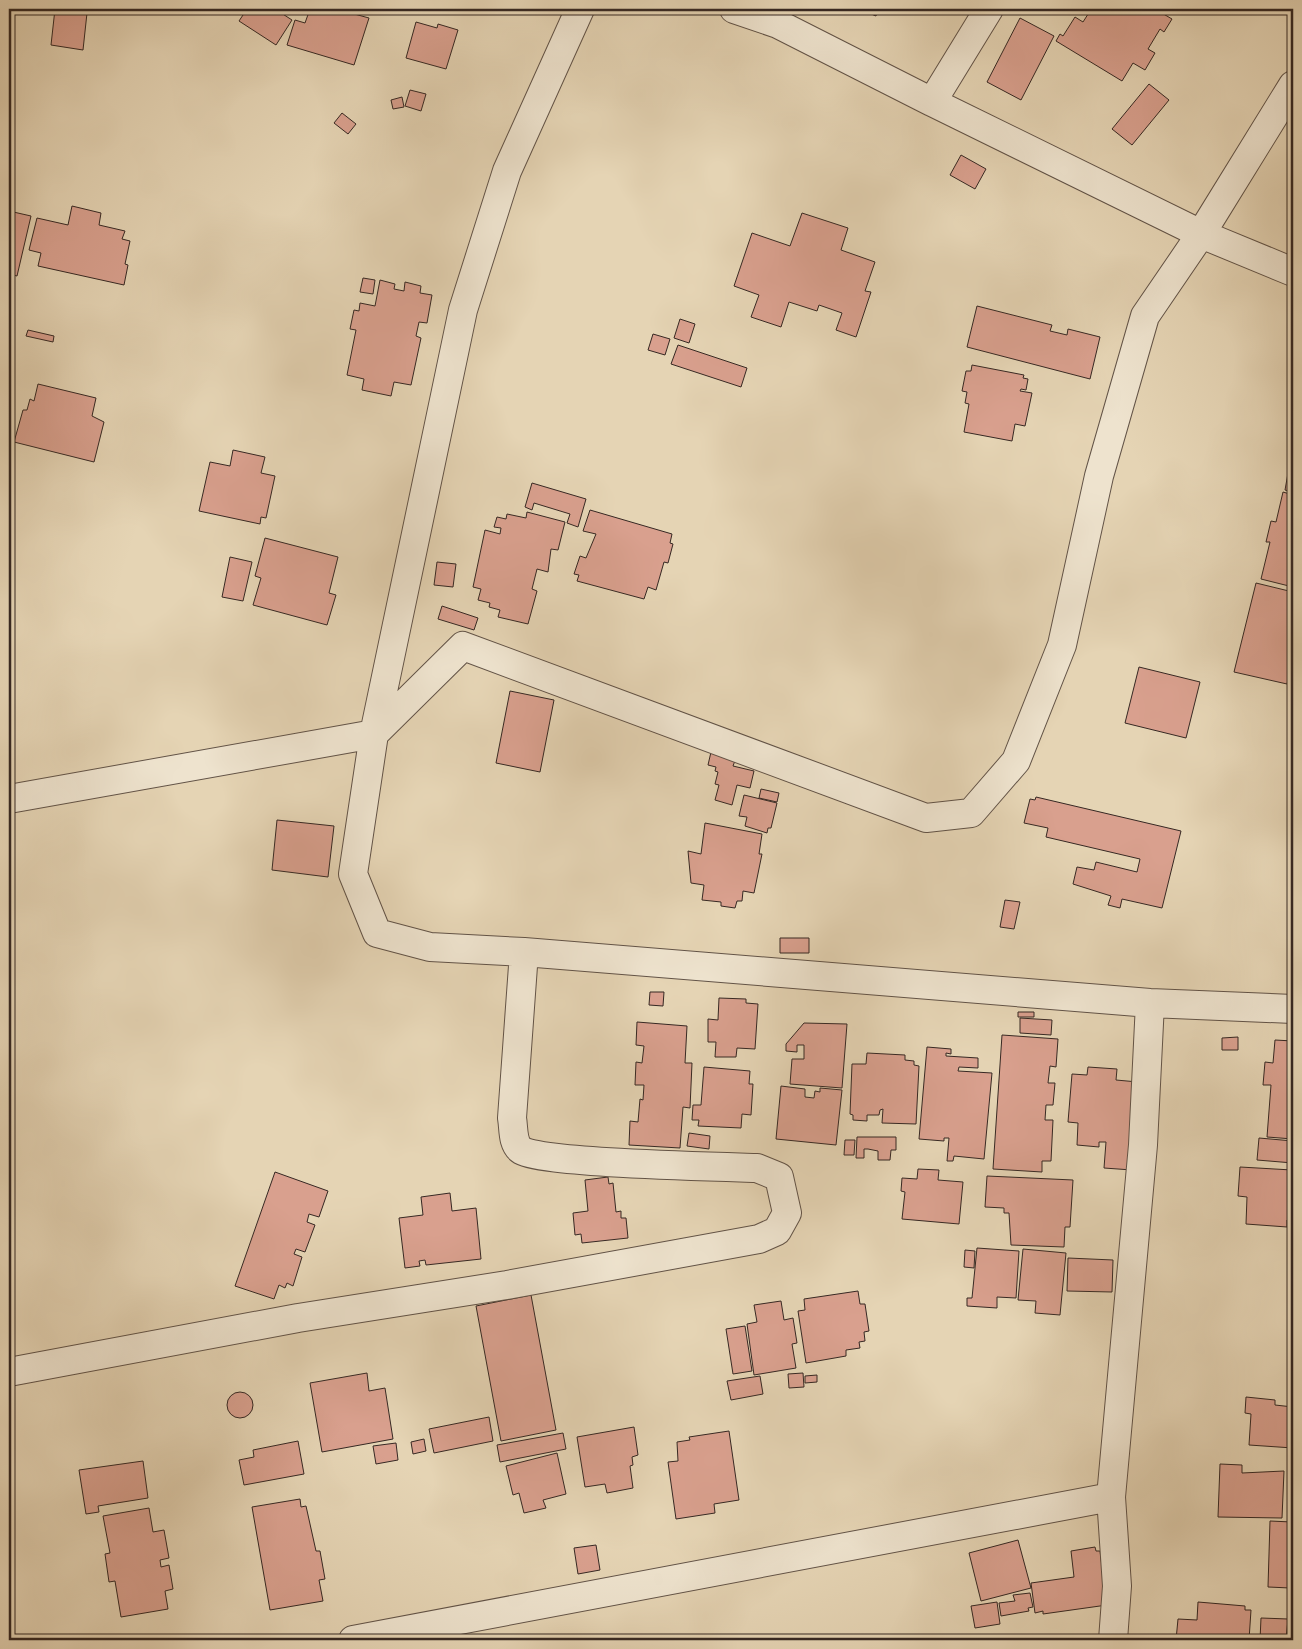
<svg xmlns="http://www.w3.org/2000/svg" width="1302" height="1649" viewBox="0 0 1302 1649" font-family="'IM FELL Great Primer',serif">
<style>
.building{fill:#d9a08e;stroke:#362823}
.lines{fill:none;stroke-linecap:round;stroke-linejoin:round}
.minor-casing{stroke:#625347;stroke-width:30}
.minor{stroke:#eee3ce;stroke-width:28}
</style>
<rect width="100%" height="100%" fill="#e5d4b4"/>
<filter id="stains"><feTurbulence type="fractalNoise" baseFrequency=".004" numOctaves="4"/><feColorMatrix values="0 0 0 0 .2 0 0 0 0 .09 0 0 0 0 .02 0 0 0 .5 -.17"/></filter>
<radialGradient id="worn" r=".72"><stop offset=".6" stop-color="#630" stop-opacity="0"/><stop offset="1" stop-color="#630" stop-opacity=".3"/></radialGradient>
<!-- building -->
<path class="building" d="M 55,9 L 87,13 L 83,50 L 51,45 Z
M 247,9 L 275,9 L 292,20 L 276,45 L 239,21 Z
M 310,9 L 336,9 L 369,18 L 354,65 L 287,45 L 295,20 L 305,23 Z
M 859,9 L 876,9 L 878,10 L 876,16 Z
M 1086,9 L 1146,9 L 1152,12 L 1155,9 L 1172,19 L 1164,32 L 1160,29 L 1148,49 L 1155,53 L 1145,70 L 1133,63 L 1122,81 L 1056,41 L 1060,34 L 1063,36 L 1075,17 L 1083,22 L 1090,11 Z
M 1020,18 L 1054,36 L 1021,100 L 987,82 Z
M 416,22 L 437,28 L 438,24 L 458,30 L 446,69 L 406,58 Z
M 1149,84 L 1169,100 L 1132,145 L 1112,129 Z
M 410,90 L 426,94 L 421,111 L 405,106 Z
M 402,97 L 404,107 L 393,109 L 391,100 Z
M 342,113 L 356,124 L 348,134 L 334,123 Z
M 961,155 L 986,169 L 975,189 L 950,175 Z
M 72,206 L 101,213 L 99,225 L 125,231 L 122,239 L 130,241 L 125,264 L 128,265 L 124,285 L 38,266 L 41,253 L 29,250 L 37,218 L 68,225 Z
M 9,211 L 31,216 L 17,276 L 9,274 Z
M 802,213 L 848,228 L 841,250 L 875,262 L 865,291 L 871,292 L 856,337 L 836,330 L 842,313 L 819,305 L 817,311 L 789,302 L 781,327 L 751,317 L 759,295 L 734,286 L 752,233 L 790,246 Z
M 363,278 L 375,280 L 373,294 L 360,292 Z
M 380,280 L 395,284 L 394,289 L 404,291 L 405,282 L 421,286 L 420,293 L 432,295 L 427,323 L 419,322 L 416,336 L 421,338 L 411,385 L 394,382 L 391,396 L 362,390 L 364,379 L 347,375 L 356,330 L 350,329 L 354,310 L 359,311 L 360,303 L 375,306 Z
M 977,306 L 1052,325 L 1050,331 L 1067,335 L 1068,329 L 1100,337 L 1090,379 L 967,347 Z
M 680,319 L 695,324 L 689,343 L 674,338 Z
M 28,330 L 54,336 L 53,342 L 26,336 Z
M 653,334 L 670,339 L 665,355 L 648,350 Z
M 678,345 L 747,368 L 741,387 L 671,364 Z
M 972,365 L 1024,375 L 1023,378 L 1028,379 L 1026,390 L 1021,389 L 1020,391 L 1032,393 L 1025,426 L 1015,424 L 1012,441 L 964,432 L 969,404 L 965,403 L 967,392 L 962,391 L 966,371 L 971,371 Z
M 38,384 L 96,398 L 92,416 L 104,422 L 94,462 L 14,442 L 23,410 L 27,410 L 30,399 L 34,401 Z
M 1293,445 L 1293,492 L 1285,490 Z
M 233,450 L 265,457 L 261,473 L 275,476 L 266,518 L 261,517 L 260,524 L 199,511 L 210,462 L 230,466 Z
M 532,483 L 586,499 L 578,527 L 567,523 L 570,514 L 534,503 L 532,510 L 525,507 Z
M 1283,492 L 1293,495 L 1293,587 L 1261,579 L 1270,542 L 1266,542 L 1271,521 L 1276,522 Z
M 590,510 L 672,534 L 670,543 L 673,544 L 668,563 L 664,562 L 656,590 L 648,587 L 644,599 L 577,581 L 579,575 L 574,574 L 580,556 L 586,558 L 596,534 L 583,531 Z
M 527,512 L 565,522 L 558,550 L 551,549 L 548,572 L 537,569 L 532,589 L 537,591 L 528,624 L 498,617 L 500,610 L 489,607 L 490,603 L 478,600 L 481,589 L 473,587 L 485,530 L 500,534 L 501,528 L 494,527 L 497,517 L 506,519 L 507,514 L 526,518 Z
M 265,538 L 338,557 L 329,593 L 336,595 L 327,625 L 253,605 L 261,578 L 255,576 Z
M 230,557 L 252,562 L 243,601 L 222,597 Z
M 437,562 L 456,564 L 453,587 L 434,585 Z
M 1256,583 L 1293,592 L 1293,658 L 1287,684 L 1234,672 Z
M 442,606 L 478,618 L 474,630 L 438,619 Z
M 1139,667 L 1200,682 L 1186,738 L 1125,723 Z
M 510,691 L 554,700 L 540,772 L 496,763 Z
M 711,752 L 736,758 L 733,766 L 754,771 L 750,788 L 737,785 L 732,805 L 715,800 L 719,785 L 715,784 L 718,772 L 715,771 L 716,767 L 708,765 Z
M 761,789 L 779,793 L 777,802 L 759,798 Z
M 744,795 L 777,803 L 771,828 L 768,828 L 767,833 L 745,826 L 747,817 L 739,816 Z
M 1036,797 L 1181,831 L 1162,908 L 1122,899 L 1120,908 L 1108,905 L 1111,896 L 1073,884 L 1077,867 L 1094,870 L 1096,862 L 1137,872 L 1140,859 L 1046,837 L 1048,828 L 1024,823 L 1030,799 L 1035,800 Z
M 277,820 L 334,826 L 328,877 L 272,870 Z
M 705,823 L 762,834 L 759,854 L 762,854 L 754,893 L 743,891 L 742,901 L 737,901 L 735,908 L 721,906 L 721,902 L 702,900 L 704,885 L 691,883 L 688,851 L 701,854 Z
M 1005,900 L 1020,902 L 1014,929 L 1000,927 Z
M 780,938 L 809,938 L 809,953 L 780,953 Z
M 650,992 L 664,992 L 663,1006 L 649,1005 Z
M 719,998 L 746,999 L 746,1003 L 758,1004 L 755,1049 L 737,1048 L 736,1057 L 715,1057 L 716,1042 L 708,1042 L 708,1019 L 718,1020 Z
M 1018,1012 L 1034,1012 L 1034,1017 L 1018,1017 Z
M 1020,1018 L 1052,1020 L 1051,1035 L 1020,1033 Z
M 637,1022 L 687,1026 L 685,1063 L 692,1063 L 690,1108 L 683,1107 L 680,1148 L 629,1145 L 630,1121 L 638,1122 L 640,1099 L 643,1100 L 644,1085 L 635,1085 L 636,1062 L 642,1063 L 644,1046 L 636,1045 Z
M 804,1023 L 847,1024 L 842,1088 L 790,1084 L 792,1059 L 804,1059 L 804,1045 L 797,1045 L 797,1052 L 786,1051 L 786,1044 Z
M 1002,1035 L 1058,1039 L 1056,1067 L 1050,1066 L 1048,1083 L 1055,1083 L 1053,1105 L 1046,1105 L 1045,1120 L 1053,1120 L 1051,1161 L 1042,1161 L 1042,1172 L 993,1169 Z
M 1238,1037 L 1238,1050 L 1222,1050 L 1222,1038 Z
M 1275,1040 L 1293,1041 L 1293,1139 L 1267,1137 L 1271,1085 L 1263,1085 L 1265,1062 L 1273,1063 Z
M 927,1047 L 951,1049 L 951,1054 L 946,1053 L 946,1056 L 978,1058 L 978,1068 L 959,1067 L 958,1071 L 992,1073 L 984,1159 L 954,1156 L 953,1161 L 947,1161 L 949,1138 L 944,1138 L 944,1141 L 919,1139 Z
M 867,1053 L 905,1055 L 905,1060 L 914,1061 L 914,1065 L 919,1066 L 916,1124 L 882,1123 L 883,1109 L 880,1110 L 879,1115 L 867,1115 L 867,1121 L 853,1120 L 853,1115 L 850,1114 L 852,1064 L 866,1064 Z
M 704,1067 L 750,1071 L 749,1084 L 753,1084 L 751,1115 L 742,1114 L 741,1128 L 698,1126 L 699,1120 L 692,1120 L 693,1105 L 701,1105 Z
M 1088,1067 L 1117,1069 L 1116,1080 L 1138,1082 L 1132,1170 L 1104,1168 L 1106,1142 L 1099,1142 L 1099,1147 L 1077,1145 L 1078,1123 L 1068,1122 L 1072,1074 L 1087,1075 Z
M 781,1086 L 805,1089 L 805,1097 L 814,1098 L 815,1091 L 820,1092 L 820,1088 L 842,1090 L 836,1145 L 776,1139 Z
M 689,1133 L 710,1136 L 709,1149 L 687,1146 Z
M 857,1137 L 896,1137 L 896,1150 L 891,1150 L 890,1160 L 878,1160 L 878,1151 L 868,1149 L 864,1149 L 864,1158 L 856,1158 Z
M 1259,1138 L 1293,1141 L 1293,1163 L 1257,1160 Z
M 845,1140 L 855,1140 L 854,1155 L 844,1155 Z
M 1240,1167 L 1292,1170 L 1293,1221 L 1287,1220 L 1287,1227 L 1246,1224 L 1247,1197 L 1238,1196 Z
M 918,1169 L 939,1170 L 938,1180 L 963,1182 L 959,1224 L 902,1219 L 905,1192 L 901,1191 L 902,1178 L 917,1179 Z
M 275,1172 L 328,1191 L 319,1217 L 309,1214 L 307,1222 L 315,1225 L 305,1252 L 296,1249 L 294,1254 L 302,1257 L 293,1286 L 287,1283 L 285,1288 L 279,1285 L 274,1299 L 235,1286 Z
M 987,1176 L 1073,1180 L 1070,1227 L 1065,1227 L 1064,1247 L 1011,1245 L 1009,1213 L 1004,1213 L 1004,1208 L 985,1207 Z
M 608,1177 L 609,1184 L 613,1183 L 616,1212 L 621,1211 L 621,1218 L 626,1218 L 628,1238 L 582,1243 L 581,1234 L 575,1235 L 573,1213 L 588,1211 L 585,1180 Z
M 450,1193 L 452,1211 L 476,1208 L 481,1259 L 426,1265 L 425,1260 L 419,1261 L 420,1266 L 405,1268 L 399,1218 L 423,1215 L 421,1197 Z
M 977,1248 L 1019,1251 L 1016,1298 L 997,1297 L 997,1308 L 967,1306 L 967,1298 L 972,1298 Z
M 1023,1249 L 1066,1253 L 1060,1315 L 1035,1313 L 1036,1301 L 1018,1300 Z
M 965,1250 L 975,1251 L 974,1268 L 964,1267 Z
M 1068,1258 L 1113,1260 L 1112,1292 L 1067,1291 Z
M 858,1291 L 860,1304 L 865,1304 L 869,1331 L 864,1332 L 865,1341 L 859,1342 L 860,1348 L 846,1350 L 846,1356 L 806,1363 L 798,1311 L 805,1310 L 804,1299 Z
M 531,1295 L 556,1430 L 501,1441 L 476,1306 Z
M 781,1301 L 784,1320 L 793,1318 L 797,1343 L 792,1344 L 796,1368 L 754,1375 L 747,1324 L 757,1322 L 754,1305 Z
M 745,1326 L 752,1371 L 733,1374 L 726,1329 Z
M 367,1373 L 369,1391 L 385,1388 L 393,1439 L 322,1452 L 310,1383 Z
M 803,1373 L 804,1387 L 789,1388 L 788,1374 Z
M 817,1375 L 817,1382 L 805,1383 L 805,1376 Z
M 760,1376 L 763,1394 L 731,1400 L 727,1381 Z
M227 1405a13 13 0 1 1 26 0a13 13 0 1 1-26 0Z
M 1246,1397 L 1275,1400 L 1275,1405 L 1293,1407 L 1293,1448 L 1249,1445 L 1251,1414 L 1245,1413 Z
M 489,1417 L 493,1441 L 434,1453 L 429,1429 Z
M 634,1427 L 638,1455 L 632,1457 L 633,1465 L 630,1466 L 633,1488 L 607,1493 L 605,1484 L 585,1487 L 577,1437 Z
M 729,1431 L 739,1500 L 714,1504 L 715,1513 L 676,1519 L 668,1462 L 678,1461 L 677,1442 L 690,1440 L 689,1437 Z
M 563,1433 L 566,1449 L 500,1462 L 497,1445 Z
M 424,1439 L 426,1451 L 413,1454 L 411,1442 Z
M 298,1441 L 304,1474 L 244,1485 L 239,1460 L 254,1457 L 253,1450 Z
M 396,1443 L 398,1460 L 376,1464 L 373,1446 Z
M 557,1453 L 566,1494 L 543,1500 L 546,1508 L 524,1513 L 519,1493 L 513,1495 L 506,1466 Z
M 143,1461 L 148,1498 L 98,1506 L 99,1512 L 86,1514 L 79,1470 Z
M 1220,1464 L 1242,1465 L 1242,1473 L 1284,1471 L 1282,1518 L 1218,1517 Z
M 300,1499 L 301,1507 L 306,1506 L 316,1551 L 320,1551 L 325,1579 L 319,1580 L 323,1601 L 270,1610 L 252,1507 Z
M 149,1508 L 153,1532 L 164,1530 L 169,1558 L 160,1560 L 161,1567 L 169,1565 L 173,1589 L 165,1591 L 168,1609 L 121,1617 L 115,1581 L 109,1582 L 105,1554 L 110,1553 L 103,1516 Z
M 1270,1521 L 1292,1522 L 1290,1588 L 1268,1587 Z
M 1018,1540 L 1031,1588 L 981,1601 L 969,1553 Z
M 596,1545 L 600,1570 L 578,1574 L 574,1548 Z
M 1095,1547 L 1096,1551 L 1100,1551 L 1107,1605 L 1043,1614 L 1043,1611 L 1035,1613 L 1031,1583 L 1074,1577 L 1071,1551 Z
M 1030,1593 L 1033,1607 L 1028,1608 L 1029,1611 L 1001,1616 L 999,1603 L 1015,1601 L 1013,1595 Z
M 997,1602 L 1000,1624 L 975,1628 L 971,1606 Z
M 1198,1602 L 1245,1606 L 1245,1610 L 1251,1610 L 1249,1640 L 1176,1640 L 1178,1619 L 1197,1620 Z
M 1261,1618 L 1288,1619 L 1286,1640 L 1260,1640 Z"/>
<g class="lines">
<!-- minor casing -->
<g class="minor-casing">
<path id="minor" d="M 580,9 L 507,171 L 463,310 L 374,734 L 353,874 L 377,933 L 430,947 L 524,952 L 1150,1003 L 1293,1009
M 734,9 L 778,24 L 932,102 L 989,9
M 932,102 L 1201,234 L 1293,272
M 9,799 L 374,734 L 463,646 L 926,818 L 971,813 L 1016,761 L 1062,645 L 1099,476 L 1145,316 L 1201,234 L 1293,85
M 9,1372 L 298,1318 L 507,1285 L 759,1239 L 777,1231 L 787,1213 L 779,1177 L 757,1168 C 724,1167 537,1163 521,1150 C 512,1143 514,1129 512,1118 L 524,952
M 353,1640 L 1111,1497
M 1113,1640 L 1117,1586 L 1111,1497 L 1143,1145 L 1150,1003"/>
</g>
<!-- minor -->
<use href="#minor" class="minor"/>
</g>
<!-- margin -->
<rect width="1302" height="1649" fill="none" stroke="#e5d4b4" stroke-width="30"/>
<rect x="10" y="10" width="1282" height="1629" fill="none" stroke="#362823" stroke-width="2.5"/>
<rect x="15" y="15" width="1272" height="1619" fill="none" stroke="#362823"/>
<rect width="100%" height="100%" filter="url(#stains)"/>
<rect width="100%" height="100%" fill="url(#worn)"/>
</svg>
